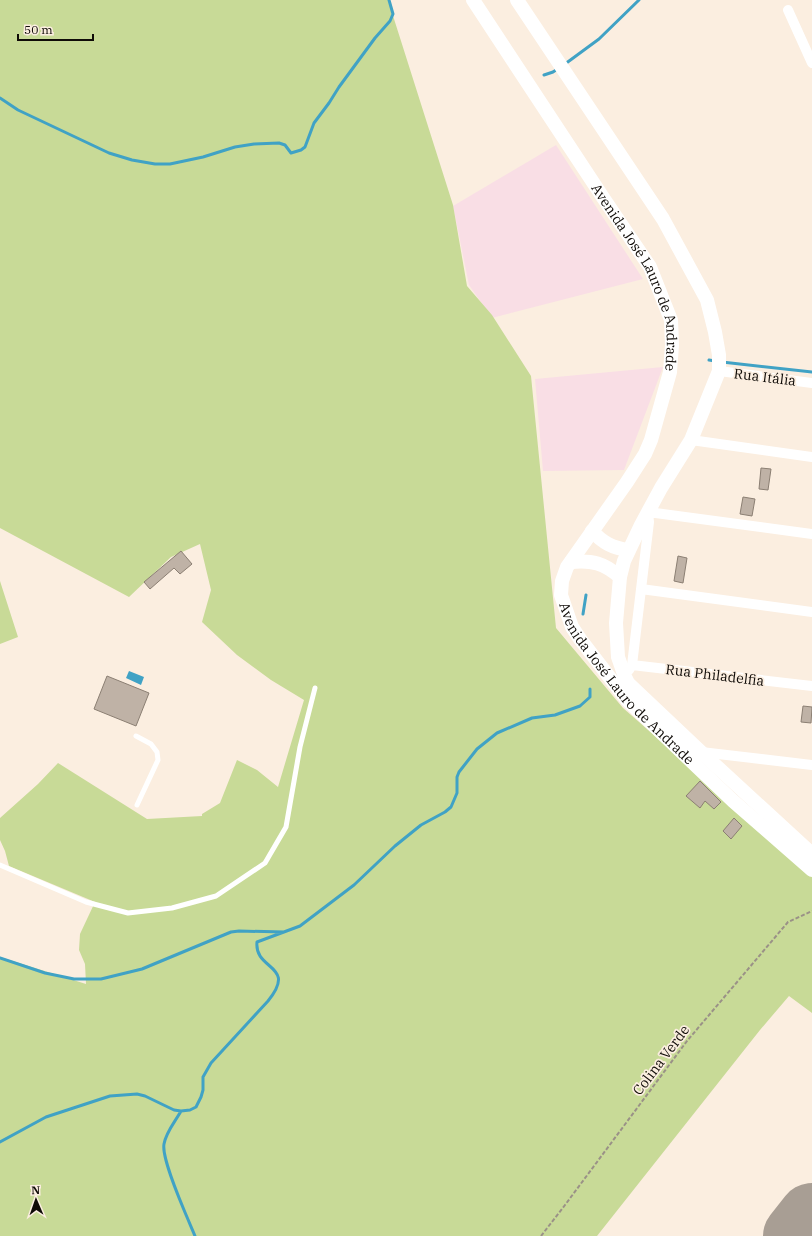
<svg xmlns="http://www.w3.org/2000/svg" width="812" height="1236" viewBox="0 0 812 1236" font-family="'IBM Plex Serif',serif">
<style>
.industrial{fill:#f9dee5}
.green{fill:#c8da97}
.water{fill:#40a2c5}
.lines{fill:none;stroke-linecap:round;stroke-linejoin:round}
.stream{stroke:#40a2c5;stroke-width:3}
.runway{stroke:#a89e94;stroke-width:68}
.building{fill:#bfb2a6;stroke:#8b7f73}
.path{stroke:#9a9187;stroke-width:2;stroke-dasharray:4 2;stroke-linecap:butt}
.lane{stroke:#fff;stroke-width:5}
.street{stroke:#fff;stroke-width:10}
.secondary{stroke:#fff;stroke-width:14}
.labels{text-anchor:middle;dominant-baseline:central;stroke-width:3.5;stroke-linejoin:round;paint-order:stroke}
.street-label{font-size:14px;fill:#0f0b07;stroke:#fbeee0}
</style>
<rect width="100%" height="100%" fill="#fbeee0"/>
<!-- industrial -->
<path class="industrial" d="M 556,145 L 643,279 L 492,318 L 469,285 L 453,206 Z
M 663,367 L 624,470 L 543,471 L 535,379 Z"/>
<!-- green -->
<path class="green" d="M 0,0 L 388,0 L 453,205 L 467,286 L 492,315 L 531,376 L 556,628 L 623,708 L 812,873 L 812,1013 L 789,996 L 760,1030 L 597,1236 L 0,1236 L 0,957 L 86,984 L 85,964 L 79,950 L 80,934 L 95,902 L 9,866 L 5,851 L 0,840 L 0,818 L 38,784 L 58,763 L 147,819 L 202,816 L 202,814 L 220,803 L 237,760 L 257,770 L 278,787 L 304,700 L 271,680 L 237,655 L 202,622 L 211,590 L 200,544 L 171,557 L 129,597 L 0,528 Z
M 0,581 L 18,637 L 0,644 Z"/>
<!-- water -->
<path class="water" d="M 129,671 L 144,677 L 141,685 L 126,678 Z"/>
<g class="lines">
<!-- stream -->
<path class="stream" d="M 565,64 L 599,39 L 639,0
M 544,75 L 553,72 L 559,68
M 0,98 L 18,110 L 109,153 L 132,160 L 155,164 L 170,164 L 203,157 L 235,147 L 254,144 L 279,143 L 285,145 L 291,153 L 301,150 L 305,147 L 314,123 L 329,103 L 339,87 L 375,38 L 390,21 L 393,14 L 389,0
M 709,360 L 715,361
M 722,362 L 812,372
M 583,614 L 586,595
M 0,958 L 45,973 L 74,979 L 101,979 L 142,969 L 231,932 L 239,931 L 284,932
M 181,1111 C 175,1122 166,1132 164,1144 C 161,1160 188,1219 195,1236
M 0,1142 L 46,1117 L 110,1096 L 137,1094 L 145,1096 L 174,1110 L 181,1111 L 190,1110 L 196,1107 L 201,1097 L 203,1090 L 203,1077 L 211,1063 L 268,1001 C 298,964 254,971 257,942 L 300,926 L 354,885 L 395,846 L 421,825 L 445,812 L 451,807 L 457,793 L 457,777 L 459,772 L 477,749 L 497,733 L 532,718 L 555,715 L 580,706 L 590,697 L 590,689"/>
<!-- runway -->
<path class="runway" d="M 797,1236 L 812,1217"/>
</g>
<!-- building -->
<path class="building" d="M 761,468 L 771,469 L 768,490 L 759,489 Z
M 743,497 L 755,499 L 752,516 L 740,514 Z
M 181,551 L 192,564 L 180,574 L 174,568 L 150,589 L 144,582 Z
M 678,556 L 687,558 L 683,583 L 674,581 Z
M 107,676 L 149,693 L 136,726 L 94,709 Z
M 803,706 L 812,707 L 811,723 L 801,722 Z
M 700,781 L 721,802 L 714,809 L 705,801 L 700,808 L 686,796 Z
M 734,818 L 742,826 L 731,839 L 723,831 Z"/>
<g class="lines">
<!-- path -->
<path class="path" d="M 541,1236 L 565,1205 L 687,1041 L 788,922 L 812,911"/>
<!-- lane -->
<path class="lane" d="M 136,736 L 151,744 L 157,752 L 158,760 L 137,805
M 0,865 L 86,902 L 128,913 L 172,908 L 216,896 L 265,863 L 286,827 L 300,747 L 315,688"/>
<!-- street -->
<path class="street" d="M 788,10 L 812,63
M 719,371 L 812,383
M 691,440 L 812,457
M 641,589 L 812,612
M 632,665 L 649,522 L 648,512 L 812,534
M 629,670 L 632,665 L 812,686
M 701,752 L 812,765"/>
<!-- secondary -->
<g class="secondary">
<path id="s1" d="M 473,0 L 604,199 L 650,267 L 671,320 L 672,345 L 670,372 L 651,440 L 645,454 L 627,482 L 567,567 L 562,581 L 561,595 L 572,627 L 580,639 L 627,700 L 733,801 L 812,870"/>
<path d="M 517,0 L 663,219 L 707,300 L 715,332 L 719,355 L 719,371 L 691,440 L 661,488 L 641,525 L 624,561 L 620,577 L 616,623 L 618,657 L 625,677 L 628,683 L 701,752 L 812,854"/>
<path d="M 592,531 C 603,543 613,548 628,550"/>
<path d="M 571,562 C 592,560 604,563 620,577"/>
</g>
</g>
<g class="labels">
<!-- street labels -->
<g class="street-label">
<text stroke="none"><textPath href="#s1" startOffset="325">Avenida José Lauro de Andrade</textPath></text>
<text transform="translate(765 377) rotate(7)">Rua Itália</text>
<text transform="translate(715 675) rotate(7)">Rua Philadelfia</text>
<text stroke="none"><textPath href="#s1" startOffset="793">Avenida José Lauro de Andrade</textPath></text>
<text transform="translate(661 1060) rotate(-53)">Colina Verde</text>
</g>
</g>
<!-- north arrow -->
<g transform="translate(36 1200) rotate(358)" stroke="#fbeee0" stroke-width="3" paint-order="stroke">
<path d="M0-3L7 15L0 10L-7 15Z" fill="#0f0b07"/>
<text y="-6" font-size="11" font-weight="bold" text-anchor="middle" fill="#0f0b07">N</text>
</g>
<!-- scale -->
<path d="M18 34v6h75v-6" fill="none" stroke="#0f0b07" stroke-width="2"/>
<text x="24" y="34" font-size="12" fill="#0f0b07" stroke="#fbeee0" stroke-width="3" paint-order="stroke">50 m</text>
</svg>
